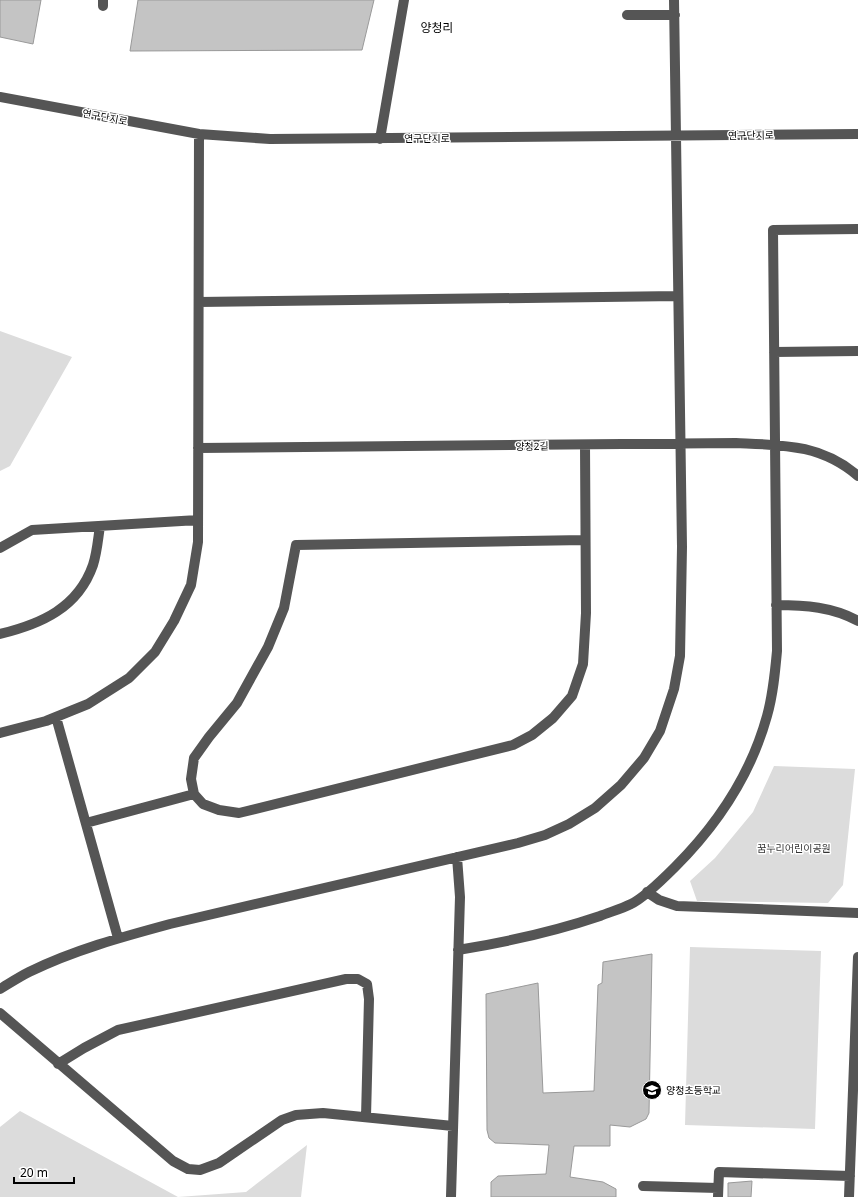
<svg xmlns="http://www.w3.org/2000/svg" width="858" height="1197" viewBox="0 0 858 1197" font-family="'Noto Sans','Noto Sans KR',sans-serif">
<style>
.green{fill:#dcdcdc}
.building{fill:#c4c4c4;stroke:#999}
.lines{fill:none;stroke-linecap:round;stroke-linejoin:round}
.minor{stroke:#555;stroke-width:10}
.labels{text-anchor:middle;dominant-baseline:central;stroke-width:3;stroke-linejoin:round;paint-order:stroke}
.street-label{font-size:10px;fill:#000;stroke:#fff}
.park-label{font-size:10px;fill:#333;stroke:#fff}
.poi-label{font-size:10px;fill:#000;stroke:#fff;text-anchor:start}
.quarter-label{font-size:12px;fill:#000;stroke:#fff}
</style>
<rect width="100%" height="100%" fill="#fff"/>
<!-- green -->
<path class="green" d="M 0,331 L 72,357 L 10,466 L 0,471 Z
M 774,766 L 855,769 L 843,885 L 828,903 L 697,901 L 690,881 L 715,858 L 753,812 Z
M 690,947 L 821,951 L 815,1129 L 685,1125 Z
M 20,1111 L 178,1197 L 0,1197 L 0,1127 Z
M 307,1145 L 301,1197 L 178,1197 L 246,1192 Z"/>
<!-- building -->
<path class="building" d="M 0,0 L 41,0 L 33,44 L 0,37 Z
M 138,0 L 374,0 L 362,50 L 130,51 Z
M 652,954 L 649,1113 L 646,1119 L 630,1127 L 610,1125 L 610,1146 L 574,1146 L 570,1177 L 603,1182 L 616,1189 L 616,1197 L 491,1197 L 491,1182 L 498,1176 L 546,1174 L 549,1145 L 495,1143 L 489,1138 L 487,1130 L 486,994 L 538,983 L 543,1093 L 594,1091 L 598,985 L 602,983 L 603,962 Z
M 752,1181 L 751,1197 L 728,1197 L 728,1183 Z"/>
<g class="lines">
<!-- minor -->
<path class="minor" d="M 103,6 L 103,0
M 627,15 L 675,15
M 0,97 L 199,134 L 270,139 L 858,134
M 380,139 L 404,0
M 199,302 L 678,296
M 774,352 L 858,351
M 585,445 L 586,613 L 583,664 L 572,696 L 553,718 L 532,735 L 513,745 L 239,813 L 219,810 L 203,804 L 194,794 L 191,779 L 194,758 L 209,737 L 237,703 L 268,647 L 284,608 L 296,545 L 585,540
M 198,448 L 736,443 C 782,445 821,444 858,476
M 0,548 L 32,530 L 198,520
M 776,605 C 805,605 833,607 858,621
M 0,634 C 41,624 78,608 93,565 C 97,553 98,539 100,526
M 56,717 L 118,938
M 0,733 L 46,721 L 88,704 L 129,678 L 155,652 L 174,621 L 191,585 L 198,542 L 199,134
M 86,823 L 194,794
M 647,892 L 659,900 L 677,906 L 858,913
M 458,950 C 507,942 553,932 600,916 C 610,912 621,909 631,904 C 644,898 664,878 675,867 C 717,825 751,774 767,716 C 773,695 775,673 777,651 L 773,230 L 858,229
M 0,989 C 10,983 19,977 29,972 C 74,950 122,937 170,924 L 518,843 L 545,835 L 569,824 L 595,808 L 621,785 L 644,758 L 660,731 L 674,689 L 680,656 L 682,547 L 674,0
M 0,1013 L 173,1161 L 188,1169 L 200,1170 L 219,1163 L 282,1120 L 296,1115 L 323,1113 L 453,1126
M 58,1064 L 84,1048 L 118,1030 L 346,979 L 358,979 L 367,984 L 369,999 L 366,1117
M 643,1186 L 718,1188
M 451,1197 L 460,897 L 457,857
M 718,1197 L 719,1172 L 850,1176
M 849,1197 L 858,957"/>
</g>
<!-- icons -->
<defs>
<g id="school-disc" transform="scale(1)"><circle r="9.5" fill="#000" stroke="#fff"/><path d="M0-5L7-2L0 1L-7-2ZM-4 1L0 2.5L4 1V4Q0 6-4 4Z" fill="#fff"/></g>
</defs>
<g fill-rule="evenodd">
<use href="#school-disc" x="652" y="1090"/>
</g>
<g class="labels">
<!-- street labels -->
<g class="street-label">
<text transform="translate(105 117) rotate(11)">연구단지로</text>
<text transform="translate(751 135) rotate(-1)">연구단지로</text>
<text x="427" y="138">연구단지로</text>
<text transform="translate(532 446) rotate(-1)">양청2길</text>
</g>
<!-- park labels -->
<g class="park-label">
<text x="794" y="848">꿈누리어린이공원</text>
</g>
<!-- poi labels -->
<g class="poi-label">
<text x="666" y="1090">양청초등학교</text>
</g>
<!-- quarter labels -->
<g class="quarter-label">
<text x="437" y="27">양청리</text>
</g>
</g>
<!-- scale -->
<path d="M14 1177v6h60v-6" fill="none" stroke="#000000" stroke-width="2"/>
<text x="20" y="1177" font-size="12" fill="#000000" stroke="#ffffff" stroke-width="3" paint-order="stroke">20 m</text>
</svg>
